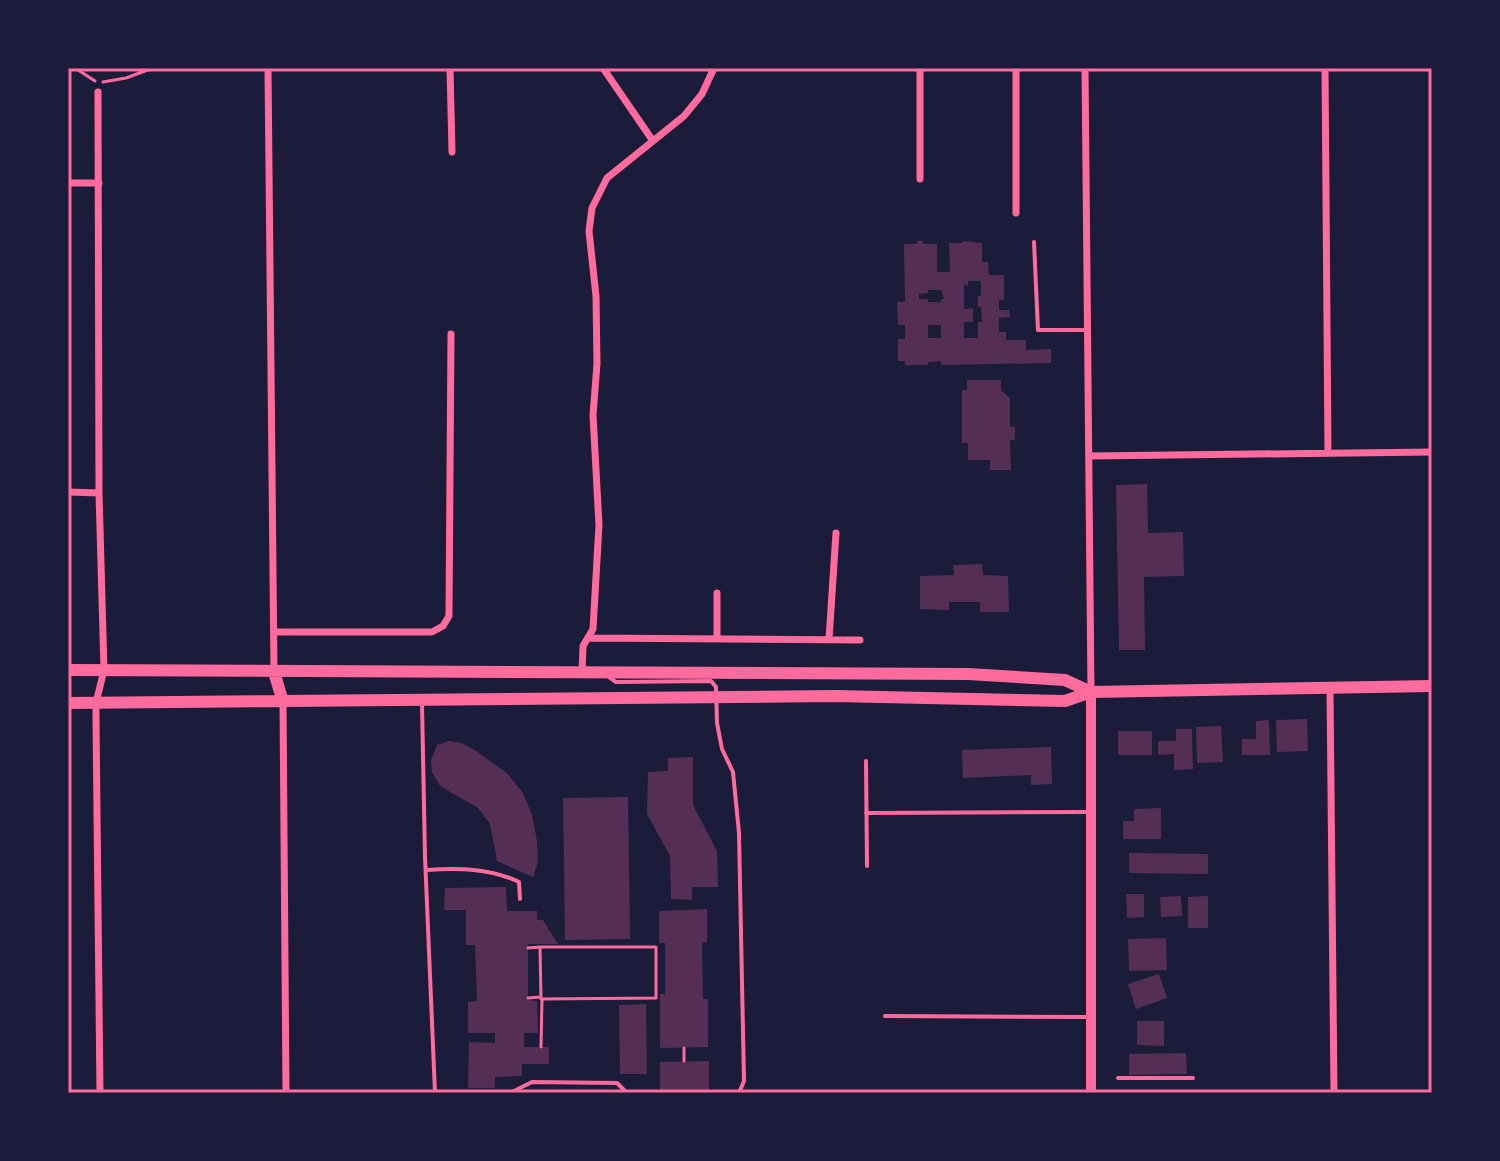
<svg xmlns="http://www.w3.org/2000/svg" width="1500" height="1161" viewBox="0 0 1500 1161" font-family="Spectral,serif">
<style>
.building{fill:#542f53;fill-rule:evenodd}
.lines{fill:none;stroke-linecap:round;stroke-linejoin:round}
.path{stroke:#ff6b9d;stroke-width:3}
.service{stroke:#ff6b9d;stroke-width:4}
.minor{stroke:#ff6b9d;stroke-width:7}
.secondary{stroke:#ff6b9d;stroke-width:10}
.trunk{stroke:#ff6b9d;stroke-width:12}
.neatline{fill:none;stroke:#ff6b9d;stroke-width:3}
</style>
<rect width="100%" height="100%" fill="#1b1b3a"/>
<!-- building -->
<path class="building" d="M 917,241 L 923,241 L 923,244 L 937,244 L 937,272 L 950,272 L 949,243 L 962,243 L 962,241 L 982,243 L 982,262 L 988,262 L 989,275 L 1004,275 L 1004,300 L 999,300 L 999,310 L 1009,310 L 1010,317 L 999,318 L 999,332 L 1006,332 L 1006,340 L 1026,340 L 1026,350 L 1051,349 L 1051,363 L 941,365 L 941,361 L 928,362 L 928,365 L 905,365 L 905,361 L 898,361 L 898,339 L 905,339 L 905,325 L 898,325 L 897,302 L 905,302 L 904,244 L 917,244 ZM 968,281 L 981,281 L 981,296 L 978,296 L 978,307 L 981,307 L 982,322 L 978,322 L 978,338 L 964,338 L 964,322 L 973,322 L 973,308 L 964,309 L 964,285 L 968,286 ZM 928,290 L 941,290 L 944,299 L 941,299 L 941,302 L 928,302 L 928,299 L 919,299 L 919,294 L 928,293 ZM 928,325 L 941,325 L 941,338 L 928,338 Z
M 967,380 L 1001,380 L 1001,390 L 1010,398 L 1010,427 L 1015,427 L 1015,440 L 1010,440 L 1011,470 L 990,470 L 990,460 L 968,460 L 968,443 L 962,443 L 962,390 L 967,390 Z
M 1147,484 L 1148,533 L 1183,532 L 1184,576 L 1144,577 L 1145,650 L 1119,650 L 1116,485 Z
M 982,564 L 983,575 L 1008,576 L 1009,612 L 980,612 L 980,602 L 949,602 L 949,610 L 920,609 L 920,576 L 954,575 L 953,565 Z
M 1307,719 L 1308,751 L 1277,752 L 1276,720 Z
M 1269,720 L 1270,755 L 1242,755 L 1242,739 L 1256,739 L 1256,721 Z
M 1221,726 L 1223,762 L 1197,763 L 1196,727 Z
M 1176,729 L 1192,729 L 1193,769 L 1174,770 L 1174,754 L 1158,755 L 1158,741 L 1176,741 Z
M 1118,731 L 1152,731 L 1152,755 L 1118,755 Z
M 449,741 L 461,743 L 476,751 L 507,773 L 523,793 L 532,815 L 537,841 L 538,861 L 533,877 L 497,861 L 490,824 L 478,808 L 440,786 L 432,772 L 431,760 L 437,745 Z
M 1051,747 L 1052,784 L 1031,785 L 1031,775 L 963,778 L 962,750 Z
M 693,757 L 693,805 L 717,851 L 718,887 L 692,887 L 692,900 L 671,899 L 670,856 L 647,814 L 648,772 L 668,771 L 668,758 Z
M 628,797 L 630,939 L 565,940 L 563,798 Z
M 1161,808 L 1161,839 L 1123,839 L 1123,821 L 1134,821 L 1134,809 Z
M 1129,853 L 1208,854 L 1208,874 L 1129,873 Z
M 506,887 L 507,911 L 537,911 L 537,920 L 543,920 L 558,944 L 528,944 L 528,1000 L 537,1001 L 538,1033 L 524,1033 L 524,1047 L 549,1047 L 549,1064 L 522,1064 L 522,1076 L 495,1077 L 495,1088 L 468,1088 L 469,1042 L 495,1043 L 495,1033 L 468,1033 L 468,1002 L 477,1001 L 475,945 L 466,945 L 466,910 L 444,910 L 445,888 Z
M 1126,894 L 1144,894 L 1144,917 L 1127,918 Z
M 1181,896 L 1182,916 L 1161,917 L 1160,897 Z
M 1208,896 L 1208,928 L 1188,928 L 1188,897 Z
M 707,909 L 707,942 L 702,943 L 703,999 L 708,999 L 708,1047 L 660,1048 L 660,994 L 665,994 L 665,943 L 659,943 L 659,911 Z
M 1166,938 L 1167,970 L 1129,971 L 1128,939 Z
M 1159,974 L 1167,998 L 1136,1009 L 1128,984 Z
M 646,1004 L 647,1074 L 620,1074 L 619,1005 Z
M 1137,1021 L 1164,1021 L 1164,1046 L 1137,1045 Z
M 1186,1053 L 1187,1074 L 1129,1075 L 1129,1054 Z
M 709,1061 L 709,1093 L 660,1093 L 660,1062 Z"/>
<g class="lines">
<!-- path -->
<path class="path" d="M 75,68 L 95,81
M 103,82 L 126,78 L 153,68
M 540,947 L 656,947 L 656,998 L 541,999 Z
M 528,948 L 540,947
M 528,998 L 540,997
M 541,1047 L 542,999
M 684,1061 L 684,1048"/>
<!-- service -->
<path class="service" d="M 1034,242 L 1038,330 L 1086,330
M 609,677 L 616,682 L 711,681 L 716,687 L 717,723 L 722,749 L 733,772 L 739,833 L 744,1081 L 739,1093
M 422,703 L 425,857 L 435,1093
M 866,761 L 867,866
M 866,813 L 1088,812
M 427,870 C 459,868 489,868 519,882 L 520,899
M 885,1016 L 1088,1017
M 1118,1078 L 1193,1078
M 510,1093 L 532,1082 L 617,1083 L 627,1093"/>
<!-- minor -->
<path class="minor" d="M 268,68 L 274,672
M 450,68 L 452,152
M 603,68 L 653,141
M 920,68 L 920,179
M 1016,68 L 1016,213
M 1085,68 L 1091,692
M 1325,68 L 1328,452
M 98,92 L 99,493 L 104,670 L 96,703 L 96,718 L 100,1093
M 68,183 L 99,183
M 1089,456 L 1432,452
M 68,492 L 99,493
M 274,632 L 432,632 L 443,626 L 449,616 L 451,334
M 589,638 L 860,640
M 717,638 L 717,593
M 829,639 L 836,533
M 582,673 L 583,646 L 593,629 L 599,525 L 593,415 L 597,364 L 596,296 L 589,231 L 592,208 L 607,178 L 684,116 L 702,94 L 714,68
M 1330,688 L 1334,1093
M 283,702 L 286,1093"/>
<!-- secondary -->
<path class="secondary" d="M 1091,692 L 1091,1093"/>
<!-- trunk -->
<path class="trunk" d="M 68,670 L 968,674 L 1065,680 L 1091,692
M 274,672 L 283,702
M 68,703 L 835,696 L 1065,701 L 1091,692 L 1432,686"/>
</g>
<!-- border -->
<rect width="1500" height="1161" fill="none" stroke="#1b1b3a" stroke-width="140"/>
<rect x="70" y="70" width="1360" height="1021" class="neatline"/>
</svg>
